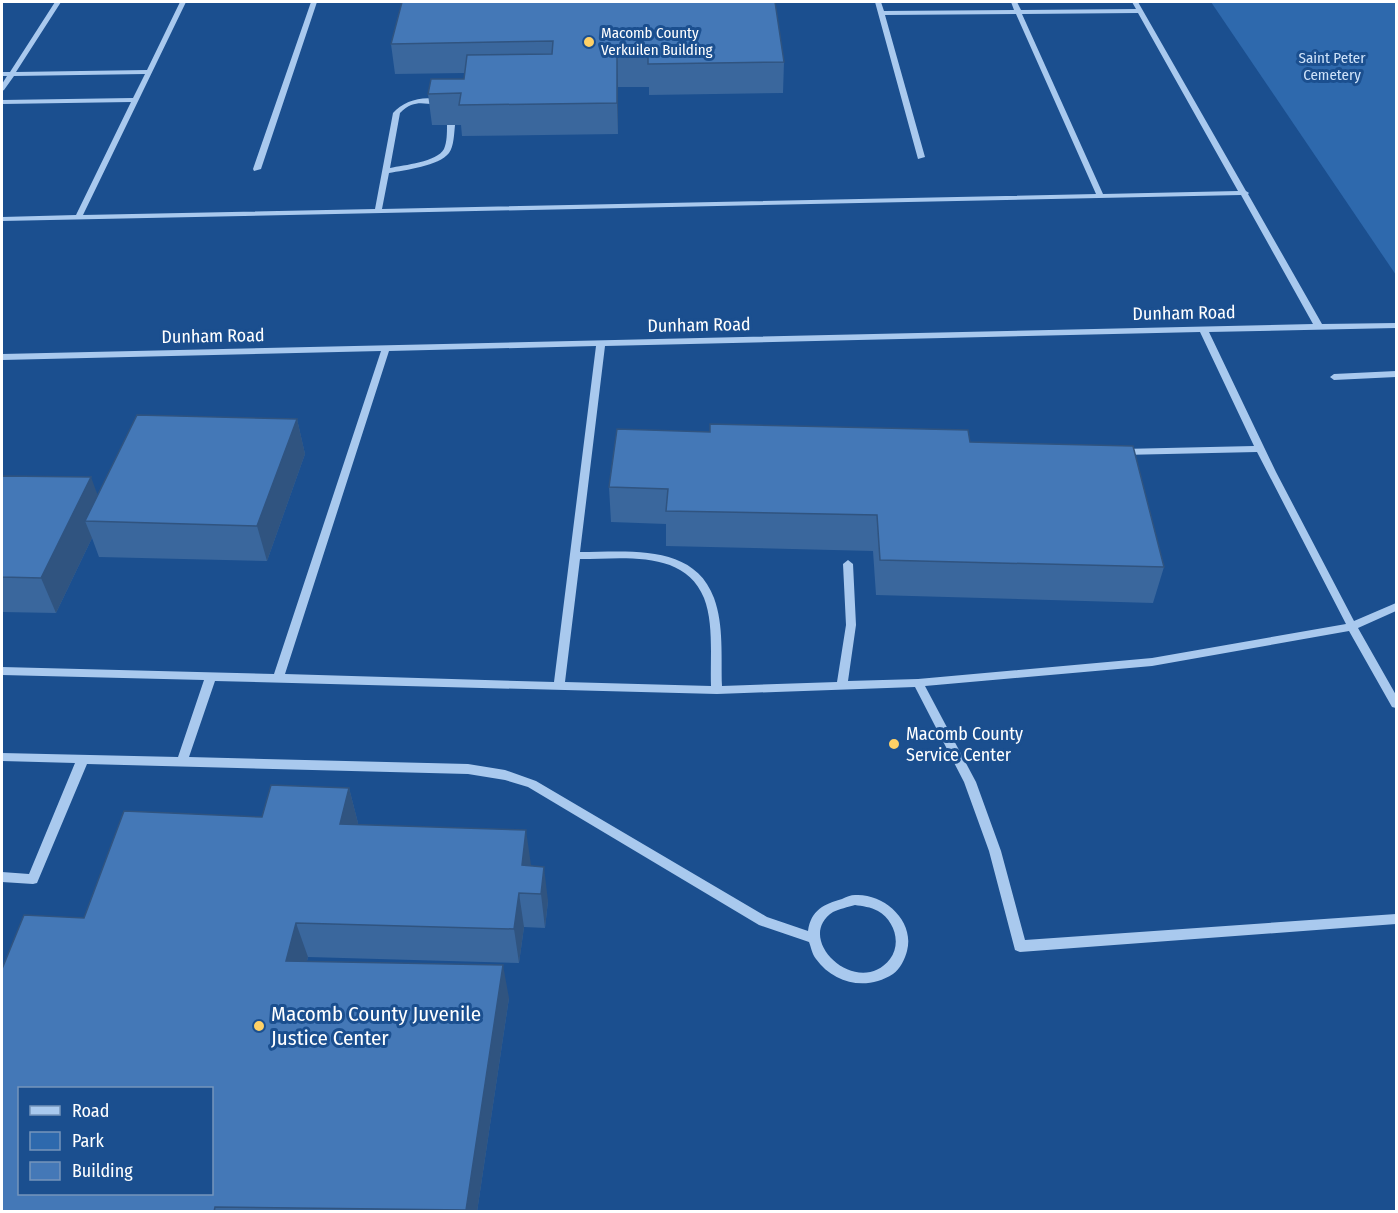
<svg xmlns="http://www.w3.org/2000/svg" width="1398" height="1213" viewBox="0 0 1398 1213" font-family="'Fira Sans Condensed',sans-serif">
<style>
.green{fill:#2e69ad}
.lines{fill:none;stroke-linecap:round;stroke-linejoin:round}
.minor{fill:#a9c9ee;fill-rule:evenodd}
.wall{fill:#3a679d}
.shaded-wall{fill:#305480}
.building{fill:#4478b7;stroke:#305480;stroke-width:1.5;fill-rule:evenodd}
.poi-dot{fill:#ffd166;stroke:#1b4f8f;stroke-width:2}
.labels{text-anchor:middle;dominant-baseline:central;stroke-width:6;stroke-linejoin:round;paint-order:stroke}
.far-poi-label{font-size:15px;fill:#fff;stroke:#1b4f8f;text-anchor:start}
.far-park-label{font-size:15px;fill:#cfe3fa;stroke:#1b4f8f}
.street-label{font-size:18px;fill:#fff;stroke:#1b4f8f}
.poi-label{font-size:18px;fill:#fff;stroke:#1b4f8f;text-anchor:start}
.near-poi-label{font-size:21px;fill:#fff;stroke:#1b4f8f;text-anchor:start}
</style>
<rect width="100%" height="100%" fill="#1b4f8f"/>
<!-- green -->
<path class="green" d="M 1211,2 L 1396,2 L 1396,275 Z"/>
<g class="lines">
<!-- minor -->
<path class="minor" d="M 55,2 L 61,2 L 16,72 L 147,70 L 180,2 L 186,2 L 83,215 L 375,209 L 393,113 C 405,99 429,94 445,102 C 429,109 418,95 400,113 L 390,168 C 404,165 437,162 444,149 C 447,142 447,133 447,125 L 451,123 L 455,125 C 454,134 454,146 449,153 C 439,166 405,170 389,173 L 382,209 L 1096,194 L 1016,14 L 885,15 L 925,157 L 918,159 L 875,2 L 881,2 L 884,11 L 1014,10 L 1011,2 L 1017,2 L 1021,10 L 1136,9 L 1132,2 L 1138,2 L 1246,191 L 1249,193 L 1248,194 L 1322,324 L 1396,323 L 1396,328 L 1209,332 L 1276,472 L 1354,621 L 1396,603 L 1396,611 L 1358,628 L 1396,695 L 1396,708 L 1392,707 L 1349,631 L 1152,666 L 925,686 L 976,782 L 1001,851 L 1025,940 L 1396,914 L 1396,924 L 1020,952 L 1015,950 L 989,851 L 964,782 L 915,687 L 717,694 L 215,681 L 189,757 L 468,764 L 505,770 L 536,781 L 767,917 L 808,931 C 811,910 824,904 842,899 C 846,897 851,895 855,895 C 884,893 915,921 907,951 C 905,959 900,969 893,974 C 867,991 834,984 816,959 C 812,954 811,947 809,942 L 759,925 L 528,787 L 505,780 L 468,774 L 87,764 L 37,883 L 33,884 L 2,882 L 2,872 L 29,874 L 75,763 L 2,761 L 2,753 L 178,757 L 204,680 L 2,675 L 2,667 L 274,674 L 381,351 L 2,360 L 2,354 L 1313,324 L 1241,195 L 2,221 L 2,217 L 76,215 L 131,102 L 2,104 L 2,100 L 133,98 L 145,74 L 14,76 L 4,90 L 2,91 L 2,84 L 7,76 L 2,76 L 2,72 L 10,72 ZM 1138,13 L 1238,191 L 1103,194 L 1022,14 ZM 1200,332 L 1254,446 L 1122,449 L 1117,452 L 1122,455 L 1257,452 L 1346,624 L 1152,658 L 918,679 L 848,681 L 856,625 L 853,564 L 848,560 L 843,564 L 846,625 L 837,682 L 722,686 C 721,658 724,625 714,598 C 694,543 628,552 580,552 L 605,346 ZM 596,346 L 554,682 L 285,674 L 389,351 ZM 580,559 C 621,559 685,549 704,598 C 714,624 710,658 711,686 L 565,682 ZM 855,905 C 862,906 871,907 878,911 C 894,920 902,943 890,959 C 858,1000 792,939 833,912 C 839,909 848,907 855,905 Z
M 311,2 L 317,2 L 261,169 L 254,171 L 253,169 Z
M 1396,371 L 1396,377 L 1334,380 L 1330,377 L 1334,374 Z"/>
</g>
<!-- wall -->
<path class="wall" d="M 402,2 L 784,62 L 783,93 L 649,95 L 649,87 L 618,87 L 618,134 L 462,136 L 461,125 L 432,125 L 428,94 L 464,79 L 464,73 L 395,74 L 391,44 Z
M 297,419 L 305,454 L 267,561 L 99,557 L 92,538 L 56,613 L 2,612 L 2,476 L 98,495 Z
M 970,442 L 1164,567 L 1153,603 L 876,595 L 873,551 L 666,546 L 666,524 L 611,522 L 609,487 Z
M 349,788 L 358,823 L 358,825 L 531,866 L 548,901 L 545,928 L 524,927 L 519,963 L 308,957 L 307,961 L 509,998 L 477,1212 L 2,1212 L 84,918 L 262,817 Z"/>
<!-- shaded-wall -->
<path class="shaded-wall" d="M 617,56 L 618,87 L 618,134 L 617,103 Z
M 297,419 L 305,454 L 267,561 L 257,526 Z
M 91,477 L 104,512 L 85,521 L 92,538 L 56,613 L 41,578 Z
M 349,788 L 358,823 L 349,859 L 340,824 Z
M 526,830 L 531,865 L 528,893 L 522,865 Z
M 544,867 L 548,901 L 545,928 L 541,894 Z
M 519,893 L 524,927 L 519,963 L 514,929 Z
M 296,923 L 308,957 L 298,994 L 286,961 Z
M 503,965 L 509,998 L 477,1212 L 466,1212 L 466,1210 Z"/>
<!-- building -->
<path class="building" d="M 402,2 L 775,2 L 784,62 L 648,64 L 648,56 L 617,56 L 617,103 L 459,105 L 461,93 L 428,94 L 431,79 L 464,79 L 467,55 L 552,54 L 553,41 L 391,44 Z
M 137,415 L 297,419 L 257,526 L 85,521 Z
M 710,424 L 968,430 L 970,442 L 1133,446 L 1164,567 L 880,560 L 877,515 L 666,511 L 668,489 L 609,487 L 617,429 L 710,432 Z
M 2,476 L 91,477 L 41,578 L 2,577 Z
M 271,785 L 349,788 L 340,824 L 526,830 L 522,865 L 544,867 L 541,894 L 519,893 L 514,929 L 296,923 L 286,961 L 503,965 L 466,1210 L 215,1207 L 214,1212 L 2,1212 L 2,969 L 24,915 L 84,918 L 124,811 L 262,817 ZM 20,1089 L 212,1089 L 212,1194 L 20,1194 Z"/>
<!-- markers -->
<g class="poi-dot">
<circle cx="589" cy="42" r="6"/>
<circle cx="894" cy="744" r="6"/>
<circle cx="259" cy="1026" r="6"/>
</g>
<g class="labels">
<!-- far-poi labels -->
<g class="far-poi-label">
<text x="601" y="33">Macomb County<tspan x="601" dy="17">Verkuilen Building</tspan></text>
</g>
<!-- far-park labels -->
<g class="far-park-label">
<text x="1332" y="58">Saint Peter<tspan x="1332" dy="17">Cemetery</tspan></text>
</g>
<!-- street labels -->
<g class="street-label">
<text transform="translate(1184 313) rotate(-1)">Dunham Road</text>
<text transform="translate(699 325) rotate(-1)">Dunham Road</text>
<text transform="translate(213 336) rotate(-1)">Dunham Road</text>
</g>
<!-- poi labels -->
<g class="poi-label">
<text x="906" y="734">Macomb County<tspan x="906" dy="21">Service Center</tspan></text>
</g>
<!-- near-poi labels -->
<g class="near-poi-label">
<text x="271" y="1014">Macomb County Juvenile<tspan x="271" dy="24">Justice Center</tspan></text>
</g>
</g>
<!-- border -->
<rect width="1398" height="1213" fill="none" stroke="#ffffff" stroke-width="6"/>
<!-- legend -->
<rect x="18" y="1087" width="195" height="108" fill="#1b4f8f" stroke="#7695bc" stroke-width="1.5"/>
<rect x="30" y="1106" width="30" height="9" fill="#a9c9ee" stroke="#7695bc" stroke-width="1.5"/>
<text x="72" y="1117" font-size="18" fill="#ffffff">Road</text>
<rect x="30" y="1132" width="30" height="18" fill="#2e69ad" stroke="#7695bc" stroke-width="1.5"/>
<text x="72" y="1147" font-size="18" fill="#ffffff">Park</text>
<rect x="30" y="1162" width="30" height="18" fill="#4478b7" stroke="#7695bc" stroke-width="1.5"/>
<text x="72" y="1177" font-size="18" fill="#ffffff">Building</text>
</svg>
